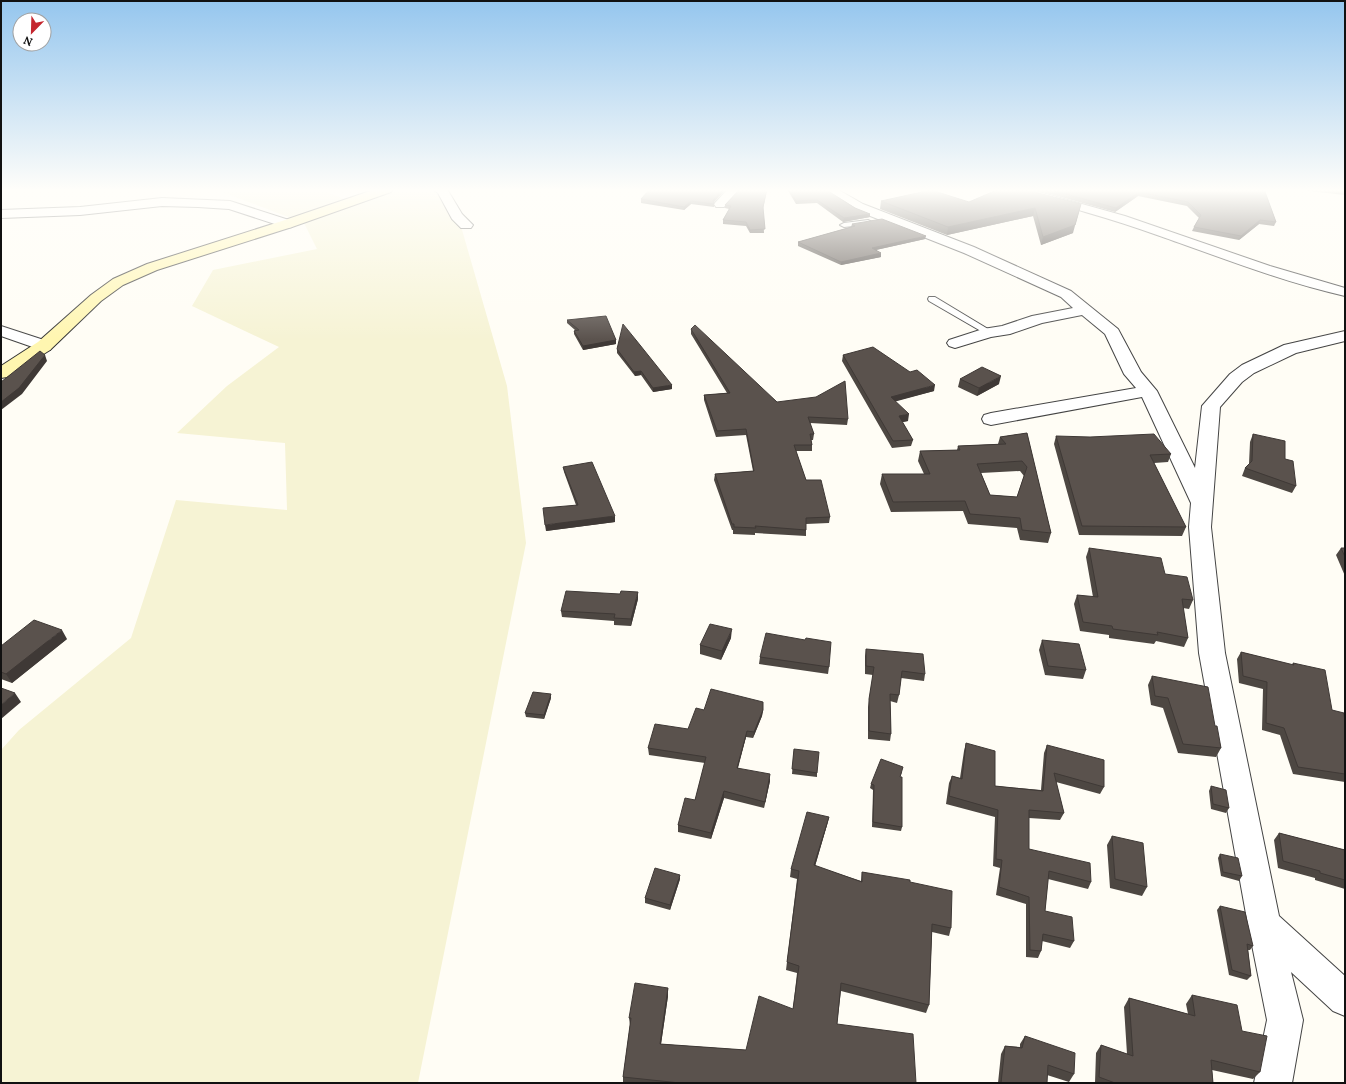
<svg xmlns="http://www.w3.org/2000/svg" width="1346" height="1084" viewBox="0 0 1346 1084" font-family="Lora,serif">
<style>
.farmland{fill:#f6f3d4}
.lines{fill:none;stroke-linecap:round;stroke-linejoin:round}
.lane-casing{stroke:#444;stroke-width:2}
.street-casing{stroke:#444;stroke-width:2}
.secondary-casing{stroke:#333;stroke-width:2}
.lane{fill:#fff;fill-rule:evenodd}
.street{fill:#fff;fill-rule:evenodd}
.secondary{fill:#fff6b0;fill-rule:evenodd}
.wall{fill:#4d4742;fill-rule:evenodd}
.shaded-wall{fill:#3f3936}
.building{fill:#5a524d;stroke:#3f3936;fill-rule:evenodd}
</style>
<rect width="100%" height="100%" fill="#fffdf5"/>
<!-- farmland -->
<path class="farmland" d="M 214,189 L 319,189 L 358,204 L 398,189 L 442,189 L 456,209 L 507,386 L 526,543 L 418,1083 L 1,1083 L 1,750 L 19,730 L 131,638 L 176,500 L 287,510 L 285,443 L 177,433 L 227,386 L 279,347 L 192,306 L 213,270 L 317,249 L 304,223 Z"/>
<g class="lines">
<!-- lane casing -->
<g class="lane-casing">
<path id="lane" d="M 868,220 L 872,222 L 871,224 L 844,227 L 840,225 L 844,223 Z
M 929,297 L 935,297 L 993,332 L 992,334 L 986,334 L 929,301 L 928,299 Z"/>
</g>
<!-- street casing -->
<g class="street-casing">
<path id="street" d="M 433,189 L 447,189 L 462,214 L 473,225 L 471,228 L 461,228 L 452,219 L 438,193 Z
M 728,189 L 740,189 L 724,207 L 716,207 L 714,204 Z
M 823,189 L 837,189 L 863,204 L 974,247 L 1071,291 L 1118,329 L 1141,372 L 1157,391 L 1195,468 L 1202,406 L 1230,374 L 1242,365 L 1284,345 L 1345,331 L 1345,341 L 1296,353 L 1254,373 L 1242,382 L 1220,407 L 1211,527 L 1225,653 L 1279,916 L 1345,976 L 1345,1016 L 1333,1011 L 1291,972 L 1303,1020 L 1292,1083 L 1254,1083 L 1267,1020 L 1248,925 L 1199,653 L 1189,527 L 1191,503 L 1142,397 L 991,425 L 984,423 L 982,419 L 984,415 L 991,413 L 1136,388 L 1124,374 L 1105,334 L 1082,315 L 1042,323 L 1010,334 L 991,337 L 955,348 L 949,346 L 947,343 L 949,340 L 983,329 L 1002,326 L 1032,316 L 1073,308 L 1061,297 L 964,253 L 855,210 Z
M 1010,189 L 1028,189 L 1125,216 L 1270,266 L 1345,288 L 1345,296 C 1280,281 1220,257 1157,235 C 1110,218 1061,205 1012,192 Z
M 162,198 L 230,201 L 292,221 L 294,224 L 292,227 L 287,228 L 229,209 L 198,207 L 162,206 L 80,215 L 1,218 L 1,210 L 80,207 Z
M 1,326 L 50,342 L 52,346 L 50,350 L 44,351 L 1,336 Z"/>
</g>
<!-- secondary casing -->
<g class="secondary-casing">
<path id="secondary" d="M 376,189 L 393,189 L 391,192 L 292,227 L 157,270 L 123,285 L 101,301 L 50,350 L 7,377 L 1,378 L 1,366 L 38,342 L 91,295 L 113,279 L 147,264 L 282,221 Z"/>
</g>
<!-- lane -->
<use href="#lane" class="lane"/>
<!-- street -->
<use href="#street" class="street"/>
<!-- secondary -->
<use href="#secondary" class="secondary"/>
</g>
<!-- wall -->
<path class="wall" d="M 650,189 L 726,189 L 714,202 L 714,207 L 691,204 L 684,210 L 641,203 L 641,199 Z
M 740,189 L 767,189 L 763,209 L 764,233 L 750,233 L 746,226 L 723,224 L 723,220 L 729,209 L 725,208 L 725,205 Z
M 787,189 L 825,189 L 870,217 L 843,222 L 817,203 L 796,204 Z
M 1023,189 L 1073,233 L 1041,245 L 1033,216 L 947,235 L 880,209 L 881,201 L 969,202 Z
M 1032,189 L 1264,189 L 1276,222 L 1274,226 L 1259,224 L 1239,240 L 1192,231 L 1194,227 L 1199,218 L 1187,206 L 1138,196 L 1115,212 Z
M 1291,189 L 1345,189 L 1345,195 Z
M 852,224 L 925,239 L 876,250 L 881,257 L 841,265 L 798,246 L 798,242 L 851,227 Z
M 567,320 L 616,340 L 616,344 L 583,350 L 574,334 L 574,331 L 575,330 L 567,323 Z
M 691,329 L 777,402 L 848,419 L 847,425 L 810,423 L 814,434 L 813,440 L 811,440 L 812,445 L 812,451 L 796,451 L 806,480 L 830,517 L 829,523 L 806,524 L 806,536 L 755,533 L 755,535 L 733,534 L 733,530 L 732,530 L 714,480 L 715,474 L 753,471 L 746,435 L 716,437 L 704,400 L 704,395 L 727,393 L 691,334 Z
M 617,349 L 672,389 L 653,392 L 641,375 L 635,376 L 617,353 Z
M 843,355 L 934,391 L 895,401 L 908,421 L 902,422 L 913,440 L 911,446 L 892,448 L 842,361 Z
M 960,379 L 999,384 L 977,396 L 958,387 Z
M 1027,433 L 1051,533 L 1048,543 L 1020,540 L 1017,528 L 968,524 L 963,511 L 891,512 L 880,484 L 882,474 L 924,474 L 918,461 L 920,451 L 957,450 L 958,446 L 998,444 L 1000,437 ZM 1020,471 L 1024,476 L 1017,497 L 990,495 L 981,473 Z
M 1253,434 L 1285,459 L 1296,486 L 1292,493 L 1242,476 L 1245,468 L 1249,464 L 1250,442 Z
M 1056,436 L 1171,454 L 1168,462 L 1154,463 L 1186,527 L 1182,536 L 1079,535 L 1054,444 Z
M 563,467 L 615,522 L 546,531 L 576,505 L 564,472 Z
M 1089,548 L 1193,600 L 1189,609 L 1183,608 L 1188,638 L 1184,647 L 1156,641 L 1154,644 L 1109,638 L 1109,635 L 1080,631 L 1074,604 L 1077,595 L 1093,597 L 1086,557 Z
M 1341,548 L 1345,548 L 1345,576 L 1336,555 Z
M 638,599 L 631,626 L 614,625 L 614,621 L 562,617 L 561,611 Z
M 731,638 L 721,660 L 700,654 L 700,645 Z
M 67,639 L 12,683 L 1,679 L 1,646 Z
M 805,640 L 829,667 L 828,674 L 759,664 L 760,657 Z
M 1042,640 L 1086,670 L 1083,679 L 1045,675 L 1039,650 Z
M 866,649 L 925,674 L 924,681 L 901,678 L 899,695 L 897,703 L 890,701 L 891,734 L 890,741 L 868,739 L 868,707 L 873,675 L 865,674 L 865,656 Z
M 1241,652 L 1292,665 L 1293,663 L 1332,710 L 1345,723 L 1345,782 L 1293,774 L 1280,735 L 1262,730 L 1263,689 L 1239,683 L 1237,659 Z
M 1152,676 L 1215,726 L 1221,748 L 1216,757 L 1178,753 L 1163,708 L 1151,705 L 1148,685 Z
M 551,698 L 544,719 L 526,717 L 525,713 Z
M 704,710 L 763,710 L 762,716 L 753,738 L 746,737 L 738,768 L 770,781 L 764,808 L 724,798 L 711,839 L 678,832 L 678,825 L 695,800 L 705,763 L 649,755 L 648,748 L 688,729 Z
M 966,743 L 995,786 L 1041,790 L 1044,753 L 1047,745 L 1104,787 L 1100,794 L 1056,782 L 1064,813 L 1060,820 L 1029,818 L 1029,849 L 1091,882 L 1088,889 L 1048,879 L 1045,911 L 1074,941 L 1070,948 L 1042,941 L 1041,951 L 1038,958 L 1026,957 L 1026,904 L 996,895 L 1000,868 L 993,866 L 995,817 L 946,804 L 949,783 L 952,776 L 960,778 L 964,751 Z
M 794,749 L 817,773 L 817,777 L 792,774 Z
M 902,772 L 900,777 L 902,827 L 901,831 L 872,827 L 873,790 L 870,788 L 871,784 Z
M 1211,786 L 1229,808 L 1226,813 L 1211,809 L 1209,791 Z
M 829,817 L 827,825 L 815,866 L 861,881 L 862,872 L 910,882 L 951,928 L 949,936 L 932,932 L 929,1005 L 926,1013 L 841,991 L 837,1024 L 916,1083 L 623,1083 L 623,1077 L 630,1025 L 629,1018 L 668,988 L 668,996 L 661,1044 L 746,1050 L 793,1009 L 797,973 L 786,970 L 797,879 L 790,877 L 791,869 Z
M 1279,833 L 1345,850 L 1345,889 L 1315,880 L 1315,878 L 1278,868 L 1274,840 Z
M 1112,836 L 1147,887 L 1142,896 L 1110,888 L 1107,845 Z
M 1220,854 L 1242,876 L 1239,881 L 1221,876 L 1218,858 Z
M 680,879 L 670,910 L 645,903 L 645,898 Z
M 1220,906 L 1253,946 L 1250,950 L 1248,950 L 1251,976 L 1247,980 L 1229,975 L 1217,910 Z
M 1192,995 L 1242,1031 L 1260,1072 L 1253,1079 L 1212,1070 L 1213,1083 L 1095,1083 L 1096,1053 L 1101,1045 L 1127,1054 L 1124,1007 L 1129,998 L 1188,1014 L 1186,1004 Z
M 1025,1036 L 1074,1074 L 1069,1082 L 1047,1075 L 1047,1083 L 998,1083 L 1001,1054 L 1005,1046 L 1020,1047 L 1020,1044 Z"/>
<!-- shaded-wall -->
<path class="shaded-wall" d="M 723,189 L 726,189 L 713,203 L 713,200 Z
M 1139,192 L 1138,196 L 1115,212 L 1116,208 Z
M 691,201 L 691,204 L 684,210 L 684,207 Z
M 1081,204 L 1073,233 L 1041,245 L 1043,237 Z
M 1035,208 L 1033,216 L 947,235 L 948,227 Z
M 870,214 L 870,217 L 843,222 L 844,218 Z
M 1260,220 L 1259,224 L 1239,240 L 1241,236 Z
M 926,236 L 925,239 L 871,251 L 872,248 Z
M 881,253 L 881,257 L 841,265 L 841,262 Z
M 616,340 L 616,344 L 583,350 L 583,346 Z
M 45,355 L 47,361 L 22,394 L 1,410 L 1,402 Z
M 641,371 L 641,375 L 635,376 L 634,372 Z
M 1001,376 L 999,384 L 977,396 L 979,388 Z
M 672,385 L 672,389 L 653,392 L 653,388 Z
M 935,385 L 934,391 L 890,403 L 891,397 Z
M 909,414 L 908,421 L 898,423 L 899,416 Z
M 615,516 L 615,522 L 546,531 L 545,525 Z
M 638,592 L 638,599 L 631,626 L 631,619 Z
M 732,629 L 731,638 L 721,660 L 722,651 Z
M 62,630 L 67,639 L 12,683 L 6,674 Z
M 15,693 L 21,702 L 1,719 L 1,705 Z
M 551,694 L 551,698 L 544,719 L 544,715 Z
M 763,710 L 762,716 L 753,738 L 754,732 Z
M 747,731 L 746,737 L 736,774 L 737,768 Z
M 770,774 L 770,781 L 764,808 L 765,802 Z
M 724,791 L 724,798 L 711,839 L 711,833 Z
M 829,817 L 827,825 L 813,873 L 814,865 Z
M 680,875 L 680,879 L 670,910 L 670,905 Z
M 668,988 L 668,996 L 660,1051 L 660,1044 Z"/>
<!-- building -->
<path class="building" d="M 650,189 L 723,189 L 713,200 L 714,204 L 691,201 L 684,207 L 641,199 Z
M 740,189 L 767,189 L 763,207 L 765,229 L 750,230 L 746,222 L 723,220 L 731,206 L 725,205 Z
M 789,189 L 825,189 L 855,208 L 870,214 L 844,218 L 817,200 L 796,201 Z
M 999,189 L 1023,189 L 1081,204 L 1075,225 L 1043,237 L 1035,208 L 948,227 L 881,201 L 931,190 L 969,202 Z
M 1048,189 L 1264,189 L 1276,222 L 1260,220 L 1241,236 L 1194,227 L 1201,215 L 1188,202 L 1139,192 L 1116,208 Z
M 1325,189 L 1345,189 L 1345,191 Z
M 882,219 L 926,236 L 872,248 L 881,253 L 841,262 L 798,242 L 855,226 L 852,224 Z
M 606,316 L 616,340 L 583,346 L 574,331 L 579,330 L 567,320 Z
M 623,324 L 640,345 L 672,385 L 653,388 L 641,371 L 634,372 L 617,349 Z
M 695,325 L 777,402 L 816,397 L 845,381 L 848,419 L 808,417 L 814,434 L 810,434 L 812,445 L 794,445 L 806,480 L 821,480 L 830,517 L 806,518 L 806,530 L 755,526 L 756,528 L 734,527 L 734,524 L 732,524 L 715,474 L 754,471 L 746,429 L 717,431 L 704,395 L 730,393 L 691,329 Z
M 873,347 L 910,372 L 917,370 L 935,385 L 891,397 L 909,414 L 899,416 L 913,440 L 893,441 L 843,355 Z
M 40,351 L 45,355 L 19,388 L 1,402 L 1,382 Z
M 982,367 L 1001,376 L 979,388 L 960,379 Z
M 1027,433 L 1051,533 L 1022,530 L 1020,518 L 970,514 L 965,501 L 893,502 L 882,474 L 930,474 L 920,451 L 960,450 L 958,446 L 1006,444 L 1000,437 ZM 1022,461 L 1027,467 L 1017,497 L 990,495 L 977,464 Z
M 1154,434 L 1171,454 L 1150,455 L 1186,527 L 1082,526 L 1056,436 L 1090,437 Z
M 1253,434 L 1285,441 L 1285,459 L 1293,461 L 1296,486 L 1245,468 L 1252,461 Z
M 592,462 L 615,516 L 545,525 L 543,508 L 578,505 L 563,467 Z
M 1089,548 L 1161,558 L 1165,574 L 1187,577 L 1193,600 L 1182,599 L 1188,638 L 1157,632 L 1158,635 L 1113,629 L 1112,626 L 1083,622 L 1077,595 L 1098,597 Z
M 1341,548 L 1345,548 L 1345,557 Z
M 566,591 L 620,594 L 621,591 L 638,592 L 631,619 L 614,618 L 615,614 L 561,611 Z
M 34,620 L 62,630 L 6,674 L 1,672 L 1,646 Z
M 710,624 L 732,629 L 722,651 L 700,645 Z
M 766,633 L 805,640 L 806,638 L 831,642 L 829,667 L 760,657 Z
M 1042,640 L 1079,644 L 1086,670 L 1048,666 Z
M 866,649 L 923,654 L 925,674 L 902,671 L 899,695 L 890,694 L 891,734 L 869,731 L 869,699 L 874,667 L 866,666 Z
M 1241,652 L 1294,665 L 1293,663 L 1325,670 L 1332,710 L 1344,713 L 1345,723 L 1345,774 L 1298,767 L 1284,728 L 1266,723 L 1267,682 L 1243,676 Z
M 1152,676 L 1208,687 L 1215,726 L 1217,726 L 1221,748 L 1183,744 L 1168,698 L 1155,696 Z
M 1,688 L 15,693 L 1,705 Z
M 711,689 L 763,702 L 763,710 L 754,732 L 747,731 L 737,768 L 770,774 L 765,802 L 724,791 L 711,833 L 678,825 L 685,798 L 695,800 L 706,757 L 648,748 L 655,724 L 688,729 L 696,708 L 704,710 Z
M 533,692 L 551,694 L 544,715 L 525,713 Z
M 966,743 L 995,751 L 995,786 L 1043,791 L 1047,745 L 1104,760 L 1104,787 L 1054,773 L 1064,813 L 1029,810 L 1029,849 L 1090,863 L 1091,882 L 1049,871 L 1045,911 L 1072,917 L 1074,941 L 1043,934 L 1041,951 L 1030,950 L 1029,897 L 999,887 L 1002,860 L 996,859 L 998,810 L 949,796 L 952,776 L 962,779 Z
M 794,749 L 819,752 L 817,773 L 792,769 Z
M 881,759 L 903,767 L 900,777 L 902,777 L 902,827 L 873,822 L 874,785 L 871,784 Z
M 1211,786 L 1226,790 L 1229,808 L 1213,804 Z
M 807,812 L 829,817 L 814,865 L 862,882 L 862,872 L 910,880 L 910,882 L 952,891 L 951,928 L 932,924 L 929,1005 L 841,983 L 837,1024 L 913,1034 L 916,1083 L 680,1083 L 623,1077 L 631,1018 L 629,1018 L 635,983 L 668,988 L 660,1044 L 746,1050 L 759,996 L 793,1009 L 799,966 L 787,962 L 799,871 L 791,869 Z
M 1279,833 L 1345,850 L 1345,880 L 1320,873 L 1320,871 L 1283,861 Z
M 1112,836 L 1143,843 L 1147,887 L 1115,879 Z
M 1220,854 L 1238,858 L 1242,876 L 1223,872 Z
M 655,868 L 680,875 L 670,905 L 645,898 Z
M 1220,906 L 1245,912 L 1253,946 L 1247,944 L 1251,976 L 1232,970 Z
M 1192,995 L 1237,1005 L 1242,1031 L 1267,1036 L 1260,1072 L 1211,1060 L 1213,1083 L 1115,1083 L 1099,1077 L 1101,1045 L 1133,1056 L 1129,998 L 1195,1016 Z
M 1025,1036 L 1075,1053 L 1074,1074 L 1048,1065 L 1047,1083 L 1001,1083 L 1005,1046 L 1022,1048 Z"/>
<!-- sky -->
<linearGradient id="sky" x2="0" y2="1"><stop stop-color="#95c6ee"/><stop offset="0.56" stop-color="#fffefa"/><stop offset="1" stop-color="#fffefa" stop-opacity="0"/></linearGradient>
<rect width="1346" height="340" fill="url(#sky)"/>
<!-- border -->
<rect width="1346" height="1084" fill="none" stroke="#111111" stroke-width="4"/>
<!-- north arrow -->
<g transform="translate(32 32) rotate(203)"><circle r="19" fill="#ffffff" stroke="#a0a0a0"/>
<path d="M0-3L7 15L0 10L-7 15Z" fill="#c4262e"/>
<text y="-6" font-size="11" font-weight="bold" text-anchor="middle" fill="#111111">N</text>
</g>
</svg>
